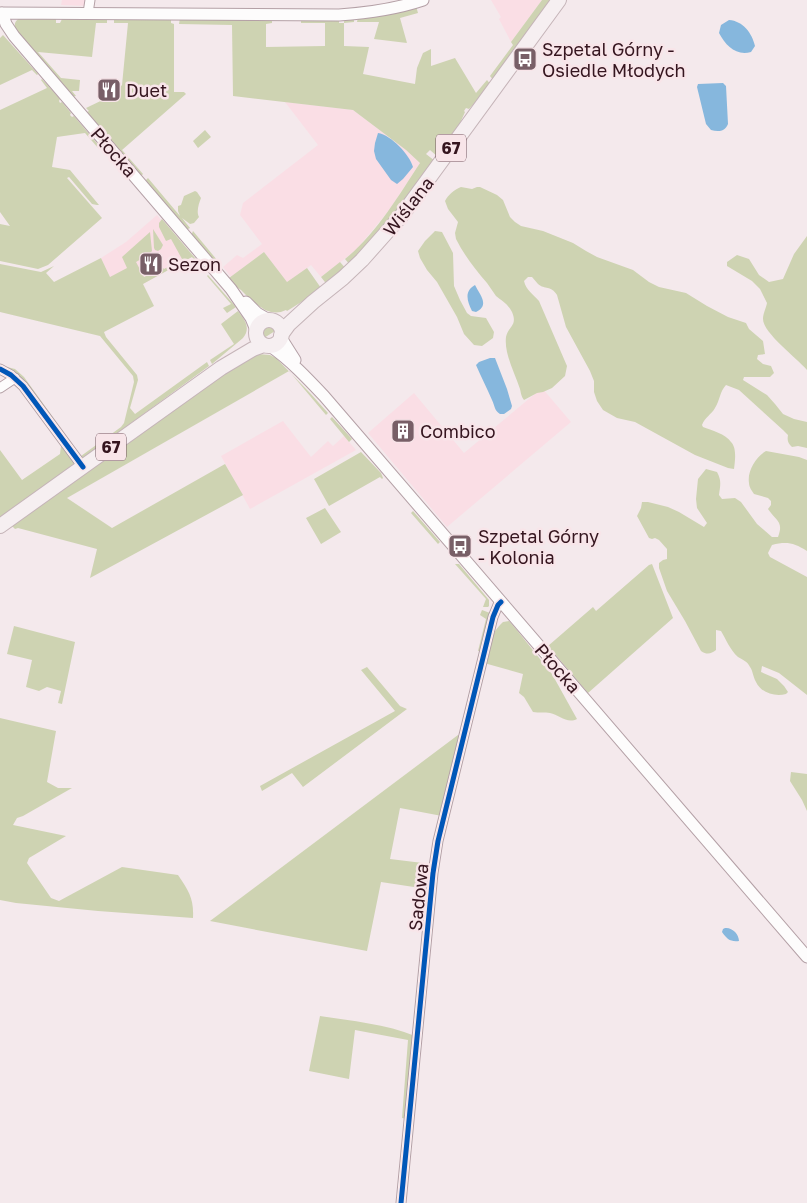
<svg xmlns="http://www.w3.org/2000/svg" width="807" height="1203" viewBox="0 0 807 1203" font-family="'Golos Text',sans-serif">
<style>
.built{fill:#fadee5}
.green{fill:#ced3b2}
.water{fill:#86b7dd}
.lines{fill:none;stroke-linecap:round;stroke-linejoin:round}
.minor-casing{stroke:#b4a0a6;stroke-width:11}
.secondary-casing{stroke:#b4a0a6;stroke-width:13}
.primary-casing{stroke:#c5b4b8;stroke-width:16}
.minor{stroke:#fdfcfc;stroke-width:9}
.secondary{stroke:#fdfcfc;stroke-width:11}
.primary{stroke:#f6eff1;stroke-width:14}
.cycleway-casing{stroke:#f8e5e9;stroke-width:8}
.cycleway{stroke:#0057b8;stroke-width:5}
.labels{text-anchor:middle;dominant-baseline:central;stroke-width:5;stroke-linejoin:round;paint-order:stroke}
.shield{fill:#f8e5e9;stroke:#70535c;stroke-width:1}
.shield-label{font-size:16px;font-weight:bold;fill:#35151f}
.poi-label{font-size:18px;fill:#35151f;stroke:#f8e5e9;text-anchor:start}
.street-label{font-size:18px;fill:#35151f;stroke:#f8e5e9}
</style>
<rect width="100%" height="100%" fill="#f4e9ec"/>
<!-- built -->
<path class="built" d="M 62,0 L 88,0 L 87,6 L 61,5 Z
M 491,0 L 542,0 L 511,42 L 499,19 L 501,17 Z
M 285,102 L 353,110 L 406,150 L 420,163 L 390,209 L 356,250 L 321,277 L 311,265 L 287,283 L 264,252 L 231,277 L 223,267 L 237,255 L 243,258 L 262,244 L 240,215 L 243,203 L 318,145 Z
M 157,215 L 192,257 L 143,284 L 110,277 L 101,258 L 126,242 Z
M 542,388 L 571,422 L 447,527 L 368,433 L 414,393 L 464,453 Z
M 283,421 L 311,457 L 328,441 L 333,446 L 344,436 L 356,450 L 250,509 L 221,456 Z"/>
<!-- green -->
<path class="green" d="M 542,0 L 554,0 L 494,81 L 490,76 L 513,45 L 511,42 Z
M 416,6 L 418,13 L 400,18 L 407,43 L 374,39 L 379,22 L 357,22 L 358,17 Z
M 63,17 L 107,17 L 107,23 L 96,23 L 92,57 L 38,52 L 61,78 L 80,80 L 79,91 L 72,91 L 76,96 L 71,97 L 16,30 C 14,25 14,21 20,18 L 56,18 L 56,23 L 60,23 Z
M 114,17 L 171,17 L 171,23 L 174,24 L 174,92 L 184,92 L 186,94 L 122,150 L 143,174 L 141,176 L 85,113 L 89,111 L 86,108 L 113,95 L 122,85 L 128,23 L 114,23 Z
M 180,18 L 272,19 L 272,23 L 266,24 L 266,47 L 325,46 L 325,23 L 301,23 L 301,18 L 339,18 L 339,23 L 344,23 L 344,19 L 354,18 L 354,22 L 344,23 L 344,46 L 369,47 L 363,74 L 415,84 L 417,68 L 423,53 L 431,49 L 431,66 L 455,58 L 476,93 L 487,80 L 491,85 L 469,109 L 466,108 L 464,111 L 465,112 L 457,130 L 438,157 L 430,150 L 426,154 L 435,161 L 389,224 L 350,265 L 345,259 C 376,234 399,195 420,163 L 406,150 L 353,110 L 233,96 L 232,25 L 179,24 Z
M 3,35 L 38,74 L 37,75 L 32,70 L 0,85 L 0,38 Z
M 42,79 L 60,99 L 59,101 L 60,103 L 62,102 L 71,113 L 70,115 L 72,117 L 74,116 L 101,148 L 99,149 L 85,133 L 57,137 L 52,167 L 70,170 L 99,205 L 97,205 L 92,204 L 69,177 L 67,178 L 102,218 L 48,265 L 38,269 L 0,261 L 0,224 L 10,226 L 0,212 L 0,110 L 47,88 L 41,80 Z
M 205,130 L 211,137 L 198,148 L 193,141 Z
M 148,178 L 180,216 L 178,211 L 178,206 L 181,205 L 184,196 L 195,191 L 197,192 L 201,198 C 199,203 196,212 199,217 L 194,223 L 190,224 L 182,218 L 190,228 L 186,230 L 145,181 Z
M 461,187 L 472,189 L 477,187 L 480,187 L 497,195 L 503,200 L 510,217 L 515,222 L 521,226 L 543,231 L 573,243 L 586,251 L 597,257 L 633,270 L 649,282 L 659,287 L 686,293 L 707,306 L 728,317 L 746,323 L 749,329 L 763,341 L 765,354 L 758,355 L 757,359 L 763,364 L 771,366 L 774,373 L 770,377 L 744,377 L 743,380 L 767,395 L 775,404 L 783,414 L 794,419 L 807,422 L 807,448 L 798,446 L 792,447 C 788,443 787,441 788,435 L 783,430 L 739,390 L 726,385 C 720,391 720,400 715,408 C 711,415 705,417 702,425 L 703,427 C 711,430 726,434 731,442 C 737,448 735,461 734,469 L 728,468 L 695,455 L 635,422 L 617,418 L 603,410 L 597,401 L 594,392 L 594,381 L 590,371 L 566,327 L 557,295 C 551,285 545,290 538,284 C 536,282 534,279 532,277 L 528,277 L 524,281 C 526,290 533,294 539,301 L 567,366 L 565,376 L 552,388 L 543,392 L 537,393 L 524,400 C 521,396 521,393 520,389 C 515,373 504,354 506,337 C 508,326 518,326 512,312 C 508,304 502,301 496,296 C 493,292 490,287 487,283 C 475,269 464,255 456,239 L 455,233 L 458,222 L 448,209 L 445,201 C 448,195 455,189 461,187 Z
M 162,219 L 206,271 L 204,272 L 192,257 L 143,284 L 154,306 L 104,332 L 106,337 L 137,375 L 138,380 L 130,408 L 135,414 L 207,362 L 209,366 L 82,459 L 75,453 L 75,449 L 81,456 L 121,427 L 124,423 L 134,382 L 133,376 L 100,336 L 0,312 L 0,264 L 41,272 L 54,266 L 46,273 L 54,282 L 101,258 L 110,277 L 127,268 L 122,257 L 150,232 L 152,251 L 148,255 L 136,262 L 144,277 L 163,268 L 164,269 L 182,259 L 171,239 L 166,241 L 159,227 L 159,223 Z
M 153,229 L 163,245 L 161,249 L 158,251 L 155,250 L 154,248 Z
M 193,231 L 222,266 L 218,267 L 191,236 Z
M 435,231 L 442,232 L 453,253 L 454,286 L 460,300 L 467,313 L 471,316 L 486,318 L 494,332 L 493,338 L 482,346 L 474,345 L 464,334 L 457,317 L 437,282 L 427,270 L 420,258 L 418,251 L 425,241 Z
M 807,236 L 807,370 C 797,358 763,333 763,319 C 763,314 766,308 767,303 L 760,289 L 752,281 L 727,266 L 727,262 L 737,255 L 749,259 L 759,275 L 769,282 L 783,279 L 794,254 Z
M 264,252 L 287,282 L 307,268 L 321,288 L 313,297 L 303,301 L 287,311 L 286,310 C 276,315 266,312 258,305 L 257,306 L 241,290 L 231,283 L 229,278 Z
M 340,262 L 347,270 L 328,286 L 321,277 Z
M 208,275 L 236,307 L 227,313 L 223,308 L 231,304 L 207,276 Z
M 238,311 C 245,320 251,328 243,338 L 212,364 L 210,360 L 234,344 L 221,324 Z
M 268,326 L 272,327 L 275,331 L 264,338 L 262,332 L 264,328 Z
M 258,354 L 270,355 L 276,358 L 310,393 L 328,413 L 326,415 L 289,371 L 67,498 L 112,528 L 225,464 L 243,495 L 90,578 L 97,549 L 18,528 L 15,529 L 11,525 L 235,365 Z
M 7,367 L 15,369 L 24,377 L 70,441 L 67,442 L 17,376 Z
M 332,417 L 352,439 L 349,442 L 330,419 Z
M 61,446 L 77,466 L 0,521 L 0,450 L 22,480 L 60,454 Z
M 766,451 L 799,457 L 807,460 L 807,551 C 794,543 787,541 772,545 L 768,553 L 770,557 L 807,577 L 807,695 L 779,673 L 762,666 L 761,672 L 777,679 L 784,686 L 788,692 L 786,694 C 775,697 761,693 756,682 C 753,677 753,671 750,667 C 747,661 743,660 738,657 C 730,650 726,639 721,631 L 716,630 L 716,650 C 711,654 707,655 701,651 L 685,621 L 667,591 L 659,568 L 659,563 L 663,560 L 667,559 L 667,549 L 659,540 L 655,538 L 652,539 L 649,538 L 637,516 L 641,508 L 642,502 L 648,502 L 668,507 L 679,512 L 704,527 L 707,523 L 697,508 L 696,499 L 698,479 L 706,469 L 717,472 C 722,481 720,486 719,495 L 722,499 L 735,498 L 741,502 L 757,524 L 772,537 L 778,537 C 784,521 776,521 768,509 L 771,505 L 771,501 L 768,498 L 754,494 C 752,491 749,487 749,483 C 747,471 756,457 766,451 Z
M 361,452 L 381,473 L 383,478 L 382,479 L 380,477 L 329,506 L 314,479 Z
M 325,508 L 341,532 L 321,544 L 306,518 Z
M 413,511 L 440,542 L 438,544 L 411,513 Z
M 455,564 L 459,564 L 489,600 L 489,606 L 488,607 L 483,607 L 486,599 Z
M 652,564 L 673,618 L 588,693 L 548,646 L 593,607 L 596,611 L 649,565 Z
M 482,610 L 490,613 L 481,651 L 478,651 L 486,619 L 480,615 Z
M 509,621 L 516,629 L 552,674 L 577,719 C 567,724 559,715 550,713 C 545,712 539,713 533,712 L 524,697 L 519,693 L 523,674 L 484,663 C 489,646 490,634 503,622 Z
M 14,626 L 75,642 L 62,704 L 58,703 L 61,691 L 47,687 L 39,691 L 26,687 L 32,660 L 7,654 Z
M 367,667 L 400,706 L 407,709 L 303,787 L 292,773 L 262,791 L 260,786 L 395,711 L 361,670 Z
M 0,718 L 56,731 L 47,782 L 58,788 L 72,788 L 23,816 L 17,818 L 13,825 L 66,836 L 29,858 L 27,863 L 51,898 L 59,901 L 122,867 L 178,875 C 189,891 194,899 193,918 L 98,911 L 16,903 L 0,900 Z
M 458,735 L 460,736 L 442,816 L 400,808 L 390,859 L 431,864 L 427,889 L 381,882 L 367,951 L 210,921 Z
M 791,772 L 807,774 L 807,811 L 802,800 L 790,781 Z
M 320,1016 C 351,1021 387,1024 415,1036 L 407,1119 L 402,1118 L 408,1040 L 355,1030 L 349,1079 L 309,1071 Z"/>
<!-- water -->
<path class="water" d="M 729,20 C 743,21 752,33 755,46 L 751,52 C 736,56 726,46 719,33 L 721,25 Z
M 723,83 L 726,86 L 728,124 C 725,132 718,132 711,130 L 706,124 L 697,87 L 698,84 Z
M 378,133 C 391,135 410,155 413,167 L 403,179 L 397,184 L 391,180 L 376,159 L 374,151 L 375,143 Z
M 475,285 C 480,295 490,305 476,312 L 472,311 C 467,301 464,291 475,285 Z
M 490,358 L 495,358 L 507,389 L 512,406 L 511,409 L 504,414 L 500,414 C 494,410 495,406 492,400 C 487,388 481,377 476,365 L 479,362 Z
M 725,928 C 732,927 739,934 739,941 C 730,942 727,939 722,932 L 723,929 Z"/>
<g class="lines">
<!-- minor casing -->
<g class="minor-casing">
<path id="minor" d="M 88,13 L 90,0
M 0,369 L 11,375 L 23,386 L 83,467
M 0,388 L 15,378
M 401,1203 L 433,873 L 438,841 L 493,617 L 498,605 L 501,602"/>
</g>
<!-- secondary casing -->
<g class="secondary-casing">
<path id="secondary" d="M 0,13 L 339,15 C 368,13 396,9 423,0
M 2,13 L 6,24 L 14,36 L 231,289 L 251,318 L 256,330
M 246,302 L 257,313 L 269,320
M 281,335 L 283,341 L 295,360
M 270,346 C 290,360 307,378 324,396 L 807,957"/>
</g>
<!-- primary casing -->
<g class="primary-casing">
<path id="primary" d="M256 333a13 13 0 1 1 26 0a13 13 0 1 1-26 0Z
M 281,335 L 289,324 L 313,302 L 343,278 L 362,260 L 402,215 L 559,0
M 0,526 L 221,368 L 253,349 L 264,345"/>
</g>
<!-- minor -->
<use href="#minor" class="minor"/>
<!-- secondary -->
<use href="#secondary" class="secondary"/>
<!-- primary -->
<use href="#primary" class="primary"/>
<!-- cycleway casing -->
<g class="cycleway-casing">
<path id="cycleway" d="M 0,369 L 11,375 L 23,386 L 83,467
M 401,1203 L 433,873 L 438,841 L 493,617 L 498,605 L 501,602"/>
</g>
<!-- cycleway -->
<use href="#cycleway" class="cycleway"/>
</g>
<!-- icons -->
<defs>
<g id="bus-square" transform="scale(1.25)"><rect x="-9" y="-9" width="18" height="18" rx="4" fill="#785f67" stroke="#f8e5e9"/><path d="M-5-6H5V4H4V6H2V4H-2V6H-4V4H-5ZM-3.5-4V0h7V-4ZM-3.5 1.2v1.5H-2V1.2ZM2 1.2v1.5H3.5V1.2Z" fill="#fff"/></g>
<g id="restaurant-square" transform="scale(1.25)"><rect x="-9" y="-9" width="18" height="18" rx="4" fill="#785f67" stroke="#f8e5e9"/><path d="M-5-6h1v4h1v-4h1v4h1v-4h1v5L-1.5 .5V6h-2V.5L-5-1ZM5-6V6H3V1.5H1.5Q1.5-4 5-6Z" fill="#fff"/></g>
<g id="building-square" transform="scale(1.25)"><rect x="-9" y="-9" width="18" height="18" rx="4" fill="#785f67" stroke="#f8e5e9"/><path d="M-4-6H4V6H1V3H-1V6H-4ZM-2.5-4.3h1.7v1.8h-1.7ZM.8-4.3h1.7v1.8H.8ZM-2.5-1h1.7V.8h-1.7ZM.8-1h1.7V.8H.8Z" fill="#fff"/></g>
</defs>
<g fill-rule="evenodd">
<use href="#bus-square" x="525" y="59"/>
<use href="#restaurant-square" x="109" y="90"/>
<use href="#restaurant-square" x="151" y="264"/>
<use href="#building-square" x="403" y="431"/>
<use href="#bus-square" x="460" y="546"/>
</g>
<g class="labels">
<!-- shield labels -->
<g class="shield">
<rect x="436" y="134.5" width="30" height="27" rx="4"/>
<rect x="96" y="433.5" width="30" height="27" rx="4"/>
</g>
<g class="shield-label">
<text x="451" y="148">67</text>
<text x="111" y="447">67</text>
</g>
<!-- poi labels -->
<g class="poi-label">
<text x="542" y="49">Szpetal Górny -<tspan x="542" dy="21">Osiedle Młodych</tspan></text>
<text x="126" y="90">Duet</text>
<text x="168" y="264">Sezon</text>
<text x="420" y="431">Combico</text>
<text x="478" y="536">Szpetal Górny<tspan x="478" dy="21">- Kolonia</tspan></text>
</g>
<!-- street labels -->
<g class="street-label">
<text transform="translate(114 152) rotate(49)">Płocka</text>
<text transform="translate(408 206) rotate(-52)">Wiślana</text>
<text transform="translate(558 668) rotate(49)">Płocka</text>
<text transform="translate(418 897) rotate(-84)">Sadowa</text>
</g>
</g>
</svg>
